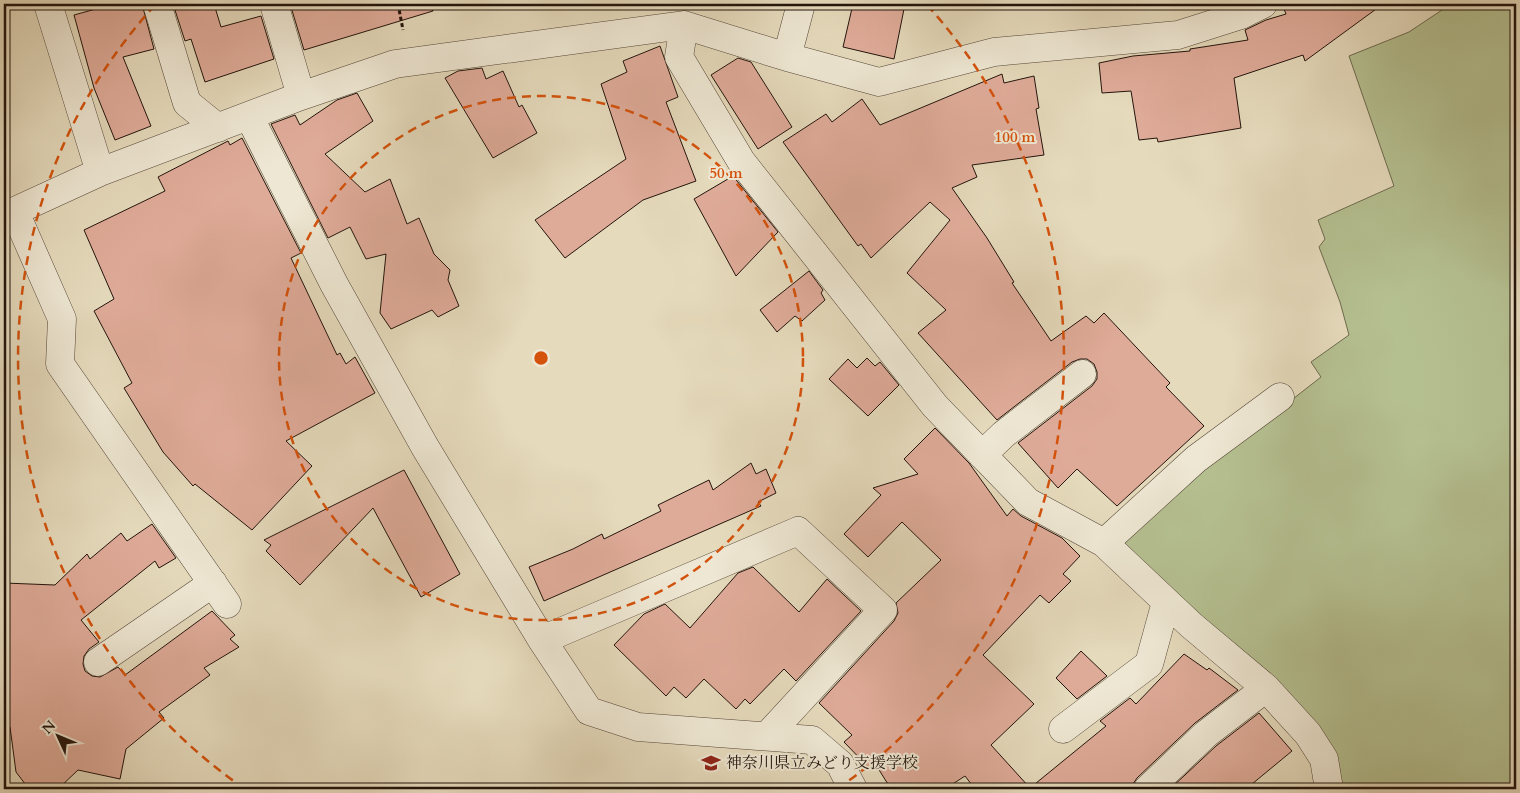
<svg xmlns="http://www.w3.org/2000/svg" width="1520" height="793" viewBox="0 0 1520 793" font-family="Cardo,'Noto Serif JP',serif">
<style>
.green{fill:#b5c091;stroke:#6c6a4e}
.building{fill:#dfab99;stroke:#23140c}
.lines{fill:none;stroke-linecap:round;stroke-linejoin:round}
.minor-casing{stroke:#544638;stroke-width:29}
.path{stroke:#23140c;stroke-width:3;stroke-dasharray:4 2.5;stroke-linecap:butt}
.minor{stroke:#eee7d3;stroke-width:28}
.ring{fill:none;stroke:#d4520c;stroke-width:2.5;stroke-dasharray:9 6}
.labels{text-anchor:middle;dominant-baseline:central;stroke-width:4;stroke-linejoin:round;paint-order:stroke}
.poi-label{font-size:16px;fill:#23140c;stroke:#eee7d3;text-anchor:start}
.centre{fill:#d4520c;stroke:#eee7d3;stroke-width:2.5}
.ring-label{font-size:15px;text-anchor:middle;font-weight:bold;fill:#d4520c;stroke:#eee7d3;stroke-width:4;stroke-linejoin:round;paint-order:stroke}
</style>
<rect width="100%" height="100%" fill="#e5dabc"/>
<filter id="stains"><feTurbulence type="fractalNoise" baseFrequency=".004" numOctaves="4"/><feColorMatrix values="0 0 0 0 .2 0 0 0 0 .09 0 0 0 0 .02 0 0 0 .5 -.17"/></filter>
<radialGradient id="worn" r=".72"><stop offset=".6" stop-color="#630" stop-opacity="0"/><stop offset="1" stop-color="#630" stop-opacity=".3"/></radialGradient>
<!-- green -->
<path class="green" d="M 1451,4 L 1516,4 L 1516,789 L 1336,789 L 1205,625 L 1121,543 L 1188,481 L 1321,377 L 1311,362 L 1349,335 L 1340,302 L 1319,247 L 1325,239 L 1318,220 L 1394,186 L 1349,56 L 1409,32 Z"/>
<!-- building -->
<path class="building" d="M 114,4 L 142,4 L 154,49 L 123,57 L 151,126 L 115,140 L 94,88 L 74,15 Z
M 173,4 L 214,4 L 221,27 L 261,16 L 274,59 L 205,82 L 191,39 L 185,41 Z
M 303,4 L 432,4 L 433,11 L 304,50 L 291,7 Z
M 853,4 L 905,4 L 894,59 L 843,47 Z
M 1282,4 L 1383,4 L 1305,61 L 1303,55 L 1234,78 L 1241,128 L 1158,142 L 1157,138 L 1139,140 L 1131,91 L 1102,93 L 1099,63 L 1133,56 L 1190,51 L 1190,49 L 1248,40 L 1245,30 L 1266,20 L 1286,14 Z
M 660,46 L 678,97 L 666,102 L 696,181 L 643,200 L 565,258 L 535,220 L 626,159 L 601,84 L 627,72 L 623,61 Z
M 738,58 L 751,62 L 792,127 L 758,149 L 711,75 Z
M 482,68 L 486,79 L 503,71 L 519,107 L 522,105 L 537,133 L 493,158 L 445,78 L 458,71 Z
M 1002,74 L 1004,83 L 1034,76 L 1039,108 L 1036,109 L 1044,155 L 972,165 L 977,177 L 952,188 L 987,238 L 1014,282 L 1012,283 L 1051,341 L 1086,316 L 1094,323 L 1104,313 L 1170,383 L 1166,387 L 1204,426 L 1117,506 L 1077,469 L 1058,488 L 1018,443 L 1092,386 L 1097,379 L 1097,372 L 1094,364 L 1087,359 L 1080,359 L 1072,362 L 997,420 L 918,333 L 946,310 L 907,273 L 950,220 L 930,202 L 871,258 L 861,244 L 858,246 L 783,142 L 826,114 L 832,122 L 862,99 L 880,125 Z
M 357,93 L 373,121 L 325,154 L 365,192 L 390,179 L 407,224 L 419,218 L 434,254 L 450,270 L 448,280 L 459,306 L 438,317 L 432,310 L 391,329 L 380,313 L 386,254 L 366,259 L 350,227 L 328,238 L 271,124 L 295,115 L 300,125 L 337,100 Z
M 242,138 L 301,253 L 291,258 L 337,355 L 340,353 L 346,364 L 355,357 L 375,393 L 286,441 L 312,466 L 252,530 L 195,484 L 193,486 L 163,452 L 124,388 L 132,383 L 94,311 L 114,299 L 84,230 L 165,191 L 158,177 L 228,141 L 230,145 Z
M 733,176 L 778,232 L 736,276 L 694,199 Z
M 809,271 L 823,290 L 821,293 L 825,300 L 802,321 L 795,316 L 777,332 L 760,310 Z
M 867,358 L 875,366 L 880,362 L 899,385 L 868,416 L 829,379 L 848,359 L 857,368 Z
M 935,428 L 969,463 L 1007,516 L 1013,509 L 1021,516 L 1062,538 L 1080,556 L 1063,574 L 1071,581 L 1049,603 L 1040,595 L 983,655 L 1034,704 L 991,745 L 1030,788 L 1106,726 L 1100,721 L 1130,698 L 1136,704 L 1184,654 L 1207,670 L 1209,668 L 1238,690 L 1195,723 L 1137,778 L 1133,784 L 1133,789 L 975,789 L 965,776 L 945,789 L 891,789 L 876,765 L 871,770 L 844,742 L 852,735 L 819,703 L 894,621 L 898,613 L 896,603 L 941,560 L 902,522 L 868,557 L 844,534 L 881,495 L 873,488 L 918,474 L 904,459 Z
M 751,463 L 756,474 L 766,469 L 776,493 L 758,502 L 761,506 L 544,601 L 529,567 L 573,549 L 602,534 L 604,539 L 661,511 L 658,505 L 709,480 L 713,490 Z
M 404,470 L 460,574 L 421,597 L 373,508 L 300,585 L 266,551 L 271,545 L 264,540 Z
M 152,524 L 176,558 L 159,568 L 155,561 L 81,620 L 99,642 L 89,649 L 84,656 L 83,664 L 85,671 L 92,676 L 100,677 L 118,667 L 125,675 L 212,611 L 235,635 L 230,639 L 239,647 L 204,668 L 210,675 L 159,712 L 164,718 L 126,749 L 120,779 L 78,770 L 58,789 L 29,789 L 16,772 L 10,727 L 4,726 L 4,583 L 55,585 L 87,554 L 90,559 L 121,533 L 127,541 Z
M 753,567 L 799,612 L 827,579 L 861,611 L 796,681 L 784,669 L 750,704 L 745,699 L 736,709 L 704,679 L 686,698 L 674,687 L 666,696 L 614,645 L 644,614 L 665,604 L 690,628 L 738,573 Z
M 1081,651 L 1107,676 L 1077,699 L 1056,678 Z
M 1259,713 L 1292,751 L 1246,789 L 1170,789 L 1216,746 Z"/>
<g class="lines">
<!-- minor casing -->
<g class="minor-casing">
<path id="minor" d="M 48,4 L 100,172
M 157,4 L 187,103 L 218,128
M 274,4 L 301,96
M 684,25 L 679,57 L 741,161 L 935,406 L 1028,502 L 1104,543 L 1191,625 L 1266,688 L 1308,734 L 1324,759 L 1329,789
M 787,57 L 801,4
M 249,116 L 334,284 L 425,447 L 542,640 L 589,711 L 638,727 L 812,740 L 840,764 L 853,789
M 15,212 L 62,319 L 60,364 L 227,604
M 4,216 L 100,172 L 301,96 L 395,64 L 684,25 L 787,57 L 879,82 L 994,52 L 1178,35 L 1241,15 L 1263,4
M 982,455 L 1004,434 L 1082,374
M 1104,543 L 1196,459 L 1280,397
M 542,640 L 798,531 L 883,610 L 767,736
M 98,662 L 213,583
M 1063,729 L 1149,664 L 1166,602
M 1148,789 L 1206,734 L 1266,688"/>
</g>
<!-- path -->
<path class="path" d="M 398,4 L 403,30"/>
<!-- minor -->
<use href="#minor" class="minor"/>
</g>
<!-- distance rings -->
<g class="ring">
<circle cx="541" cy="358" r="262"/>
<path d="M245 789A523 523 0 0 1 155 5M927 5A523 523 0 0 1 837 789"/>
</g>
<!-- icons -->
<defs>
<g id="school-bare" transform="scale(1.5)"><path d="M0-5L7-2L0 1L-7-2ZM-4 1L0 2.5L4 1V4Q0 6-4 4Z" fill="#8f2418" stroke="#eee7d3" stroke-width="2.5" paint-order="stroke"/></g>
</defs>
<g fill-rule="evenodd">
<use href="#school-bare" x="711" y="763"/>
</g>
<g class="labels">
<!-- poi labels -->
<g class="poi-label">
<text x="726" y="763">神奈川県立みどり支援学校</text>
</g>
</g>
<circle cx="541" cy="358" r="8" class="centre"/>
<g class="ring-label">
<text x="1015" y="142">100 m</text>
<text x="726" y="178">50 m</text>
</g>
<!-- margin -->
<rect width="1520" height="793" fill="none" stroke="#e5dabc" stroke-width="20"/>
<rect x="5" y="5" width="1510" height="783" fill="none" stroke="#23140c" stroke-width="2.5"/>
<rect x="10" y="10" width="1500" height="773" fill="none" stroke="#23140c"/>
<!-- north arrow -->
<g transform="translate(58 736) rotate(314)" stroke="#eee7d3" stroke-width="4" paint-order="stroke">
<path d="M0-4L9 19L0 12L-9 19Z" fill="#23140c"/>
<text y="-8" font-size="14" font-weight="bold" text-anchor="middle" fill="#23140c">N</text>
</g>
<rect width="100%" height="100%" filter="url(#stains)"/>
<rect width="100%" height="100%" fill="url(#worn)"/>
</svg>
